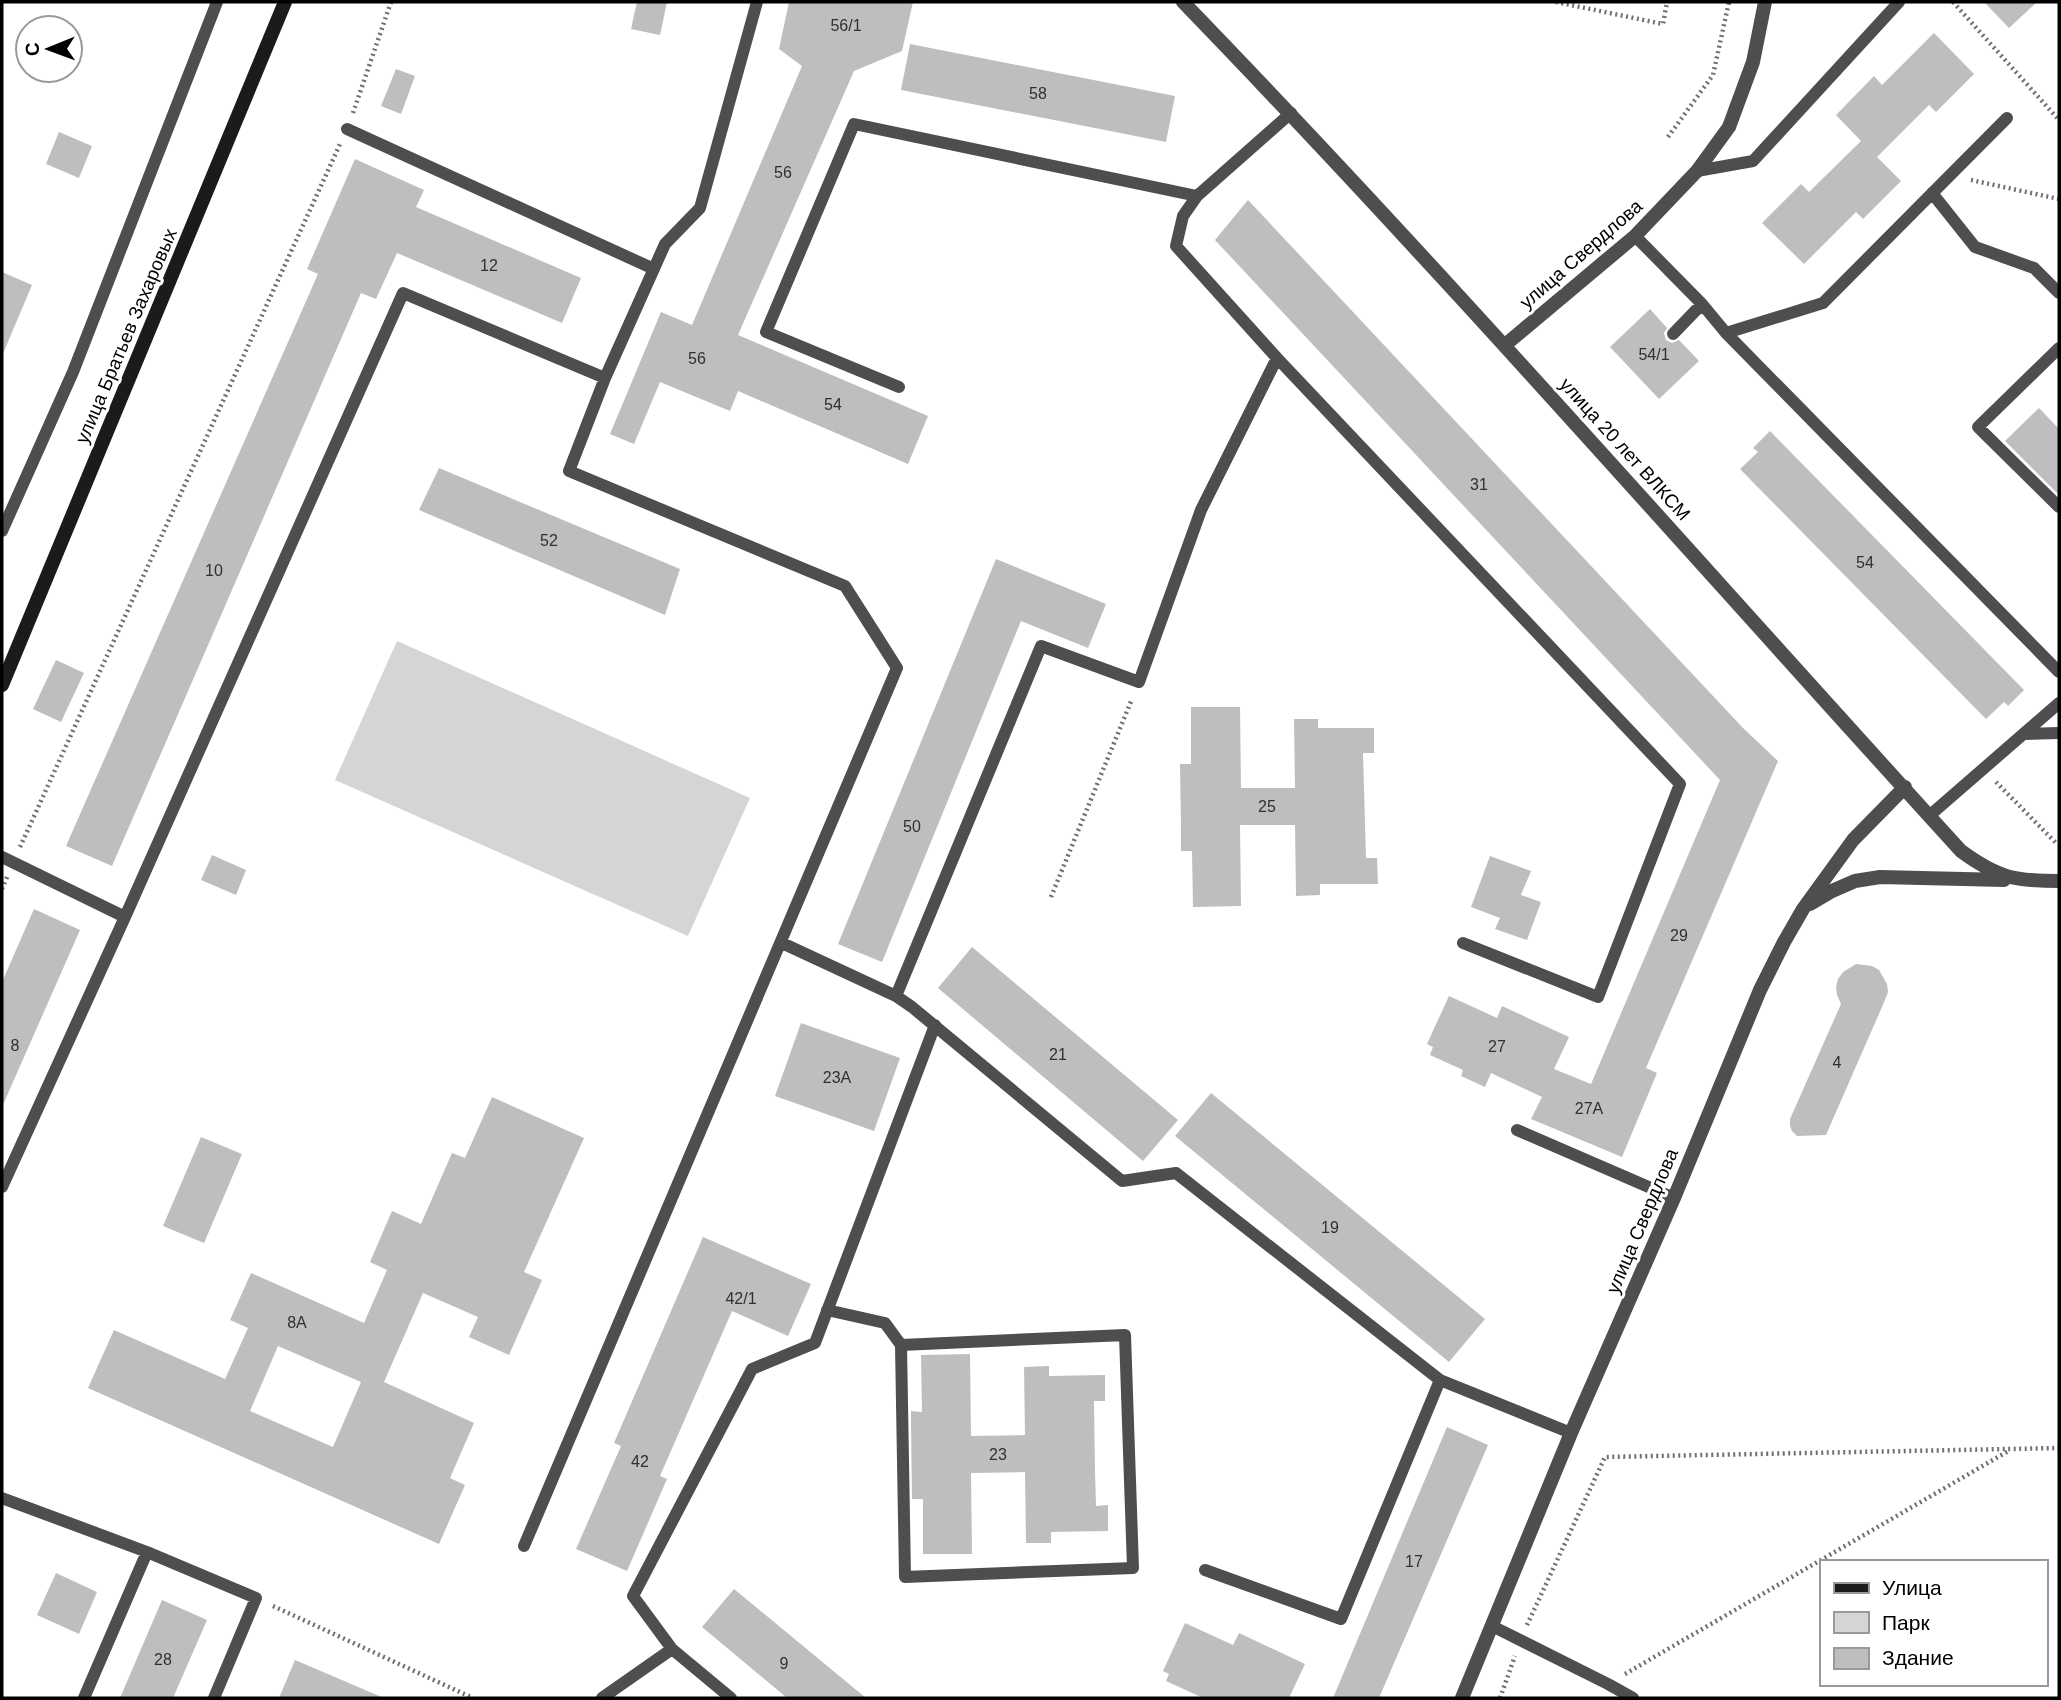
<svg xmlns="http://www.w3.org/2000/svg" width="2061" height="1700" viewBox="0 0 2061 1700" font-family="Helvetica,sans-serif">
<style>
.green{fill:#d5d5d5}
.building{fill:#bebebe;fill-rule:evenodd}
.lines{fill:none;stroke-linecap:round;stroke-linejoin:round}
.path{stroke:#707070;stroke-width:4.5;stroke-dasharray:2 3.5;stroke-linecap:butt}
.service{stroke:#4e4e4e;stroke-width:12}
.tertiary{stroke:#4e4e4e;stroke-width:14}
.secondary{stroke:#1b1b1b;stroke-width:14}
.labels{text-anchor:middle;dominant-baseline:central;stroke-width:6;stroke-linejoin:round;paint-order:stroke}
.number-label{font-size:16px;fill:#303030}
.street-label{font-size:19px;fill:#000;stroke:#fff}
</style>
<rect width="100%" height="100%" fill="#fff"/>
<!-- green -->
<path class="green" d="M 397,641 L 750,798 L 688,936 L 335,780 Z"/>
<!-- building -->
<path class="building" d="M 637,2 L 667,2 L 660,35 L 631,29 Z
M 789,2 L 913,2 L 902,51 L 854,71 L 738,335 L 928,416 L 908,464 L 738,391 L 730,411 L 660,382 L 634,444 L 610,434 L 661,312 L 692,325 L 802,66 L 779,49 Z
M 1984,2 L 2037,2 L 2009,28 Z
M 1934,33 L 1974,74 L 1936,112 L 1929,105 L 1877,157 L 1901,181 L 1863,219 L 1856,212 L 1804,264 L 1762,223 L 1801,184 L 1809,192 L 1861,141 L 1836,115 L 1874,76 L 1882,85 Z
M 910,44 L 1175,96 L 1166,142 L 901,90 Z
M 396,69 L 415,76 L 401,114 L 381,106 Z
M 59,132 L 92,146 L 79,178 L 46,164 Z
M 355,159 L 424,190 L 416,207 L 581,278 L 562,323 L 397,253 L 376,299 L 361,293 L 112,866 L 66,846 L 318,274 L 307,269 Z
M 1248,200 L 1743,728 L 1778,761 L 1646,1068 L 1657,1073 L 1622,1157 L 1531,1119 L 1542,1097 L 1491,1073 L 1485,1087 L 1461,1076 L 1463,1070 L 1430,1055 L 1433,1047 L 1427,1044 L 1449,996 L 1497,1018 L 1502,1006 L 1569,1037 L 1554,1069 L 1591,1084 L 1720,780 L 1215,240 Z
M 2,272 L 32,285 L 2,356 Z
M 1650,309 L 1667,328 L 1664,333 L 1666,340 L 1672,343 L 1679,340 L 1699,361 L 1659,399 L 1610,347 Z
M 2039,408 L 2059,429 L 2059,495 L 2005,441 Z
M 1770,431 L 2024,690 L 2008,706 L 2004,702 L 1986,719 L 1740,469 L 1758,452 L 1753,448 Z
M 439,468 L 680,569 L 665,615 L 419,510 Z
M 996,559 L 1106,604 L 1088,648 L 1021,621 L 882,962 L 838,944 Z
M 56,660 L 84,673 L 61,722 L 33,709 Z
M 1191,707 L 1240,707 L 1241,788 L 1295,788 L 1294,719 L 1318,719 L 1318,728 L 1374,728 L 1374,753 L 1363,753 L 1365,824 L 1366,858 L 1377,858 L 1378,884 L 1320,884 L 1320,895 L 1296,896 L 1295,825 L 1240,825 L 1241,906 L 1193,907 L 1192,851 L 1181,851 L 1181,826 L 1180,764 L 1191,764 Z
M 212,855 L 246,870 L 236,895 L 201,880 Z
M 1490,856 L 1531,871 L 1521,895 L 1541,902 L 1527,940 L 1495,929 L 1500,918 L 1471,907 Z
M 34,909 L 80,930 L 2,1107 L 2,982 Z
M 972,947 L 1178,1120 L 1143,1161 L 938,988 Z
M 1856,964 L 1872,966 L 1879,970 L 1887,984 L 1888,992 L 1885,1000 L 1826,1135 L 1797,1136 L 1792,1131 L 1790,1126 L 1790,1119 L 1841,1004 L 1837,995 L 1836,987 L 1838,979 L 1843,972 Z
M 801,1023 L 900,1058 L 874,1131 L 775,1096 Z
M 1211,1093 L 1485,1319 L 1449,1362 L 1175,1136 Z
M 492,1097 L 584,1138 L 524,1272 L 542,1280 L 509,1355 L 469,1337 L 478,1317 L 423,1293 L 384,1382 L 474,1423 L 450,1478 L 465,1485 L 439,1544 L 88,1388 L 114,1330 L 225,1379 L 248,1328 L 230,1320 L 251,1273 L 364,1323 L 387,1270 L 370,1262 L 392,1211 L 421,1224 L 452,1153 L 465,1158 ZM 278,1346 L 361,1382 L 333,1447 L 250,1411 Z
M 201,1137 L 242,1154 L 204,1243 L 163,1226 Z
M 703,1237 L 811,1284 L 788,1336 L 732,1311 L 660,1476 L 667,1479 L 627,1571 L 576,1549 L 621,1446 L 614,1443 Z
M 970,1354 L 971,1436 L 1025,1435 L 1024,1367 L 1049,1366 L 1049,1376 L 1105,1375 L 1105,1401 L 1094,1401 L 1095,1472 L 1096,1506 L 1108,1505 L 1108,1531 L 1051,1532 L 1051,1543 L 1026,1543 L 1025,1472 L 971,1473 L 972,1554 L 923,1554 L 923,1499 L 912,1499 L 911,1422 L 911,1411 L 922,1412 L 921,1355 Z
M 1447,1427 L 1488,1445 L 1379,1698 L 1333,1698 Z
M 56,1573 L 97,1592 L 79,1634 L 37,1615 Z
M 734,1589 L 866,1698 L 787,1698 L 702,1627 Z
M 162,1600 L 207,1620 L 173,1698 L 120,1698 Z
M 1185,1623 L 1233,1645 L 1239,1633 L 1305,1664 L 1289,1698 L 1203,1698 L 1166,1681 L 1169,1674 L 1163,1671 Z
M 295,1660 L 384,1698 L 279,1698 Z"/>
<g class="lines">
<!-- path -->
<path class="path" d="M 1556,2 L 1663,24 L 1667,2
M 1953,2 L 2059,120
M 353,113 L 391,2
M 1668,137 L 1713,75 L 1729,2
M 1971,180 L 2059,199
M 1996,782 L 2057,844 L 2059,844
M 20,847 L 340,144
M 2,889 L 7,877
M 1051,897 L 1132,699
M 273,1606 L 473,1698
M 1527,1625 L 1605,1457 L 2059,1448
M 1625,1674 L 2010,1450
M 1500,1698 L 1515,1656"/>
<!-- service -->
<path class="service" d="M 347,129 L 654,269
M 1697,171 L 1753,161 L 1899,2
M 1932,193 L 1975,247 L 2034,268 L 2059,293
M 1197,196 L 1183,216 L 1176,246 L 1277,358
M 1635,236 L 1702,304 L 1726,333 L 2059,672
M 1726,333 L 1823,303 L 2007,118
M 1673,334 L 1702,304
M 2059,348 L 1978,427 L 2059,507
M 899,387 L 766,332 L 854,124 L 1197,196 L 1291,113
M 2,531 L 73,372 L 217,2
M 2024,734 L 2059,733
M 1929,816 L 2059,703
M 2,857 L 125,917
M 782,943 L 896,996 L 912,1007 L 1122,1181 L 1176,1173 L 1440,1380 L 1571,1433
M 896,996 L 1041,646 L 1139,682 L 1201,510 L 1277,358 L 1680,784 L 1598,997 L 1463,943
M 1517,1130 L 1674,1198
M 2,1187 L 125,917 L 403,293 L 605,378
M 827,1310 L 885,1323 L 901,1345 L 905,1577 L 1133,1568 L 1125,1335 L 901,1345
M 2,1498 L 147,1552 L 256,1598 L 214,1698
M 524,1546 L 897,668 L 845,586 L 569,471 L 605,378 L 665,244 L 700,208 L 757,2
M 1205,1570 L 1341,1619 L 1440,1380
M 1492,1626 L 1608,1684 L 1633,1698
M 84,1698 L 147,1552
M 602,1698 L 672,1649
M 731,1698 L 672,1649 L 633,1596 L 752,1369 L 815,1343 L 935,1025"/>
<!-- tertiary -->
<path class="tertiary" d="M 1183,2 C 1450,278 1702,567 1961,851 C 1998,878 2014,881 2059,881
M 1505,345 L 1635,236 L 1697,171 L 1729,127 L 1753,62 L 1765,2
M 1810,904 L 1832,891 L 1855,881 L 1880,877 L 2004,880
M 1462,1698 L 1571,1433 L 1674,1198 L 1760,990 L 1784,942 L 1803,909 L 1853,840 L 1905,787"/>
<!-- secondary -->
<path class="secondary" d="M 2,685 L 285,2"/>
</g>
<g class="labels">
<!-- number labels -->
<g class="number-label">
<text x="846" y="25">56/1</text>
<text x="1038" y="93">58</text>
<text x="783" y="172">56</text>
<text x="489" y="265">12</text>
<text x="1654" y="354">54/1</text>
<text x="697" y="358">56</text>
<text x="833" y="404">54</text>
<text x="1479" y="484">31</text>
<text x="549" y="540">52</text>
<text x="1865" y="562">54</text>
<text x="214" y="570">10</text>
<text x="1267" y="806">25</text>
<text x="912" y="826">50</text>
<text x="1679" y="935">29</text>
<text x="15" y="1045">8</text>
<text x="1497" y="1046">27</text>
<text x="1058" y="1054">21</text>
<text x="1837" y="1062">4</text>
<text x="837" y="1077">23А</text>
<text x="1589" y="1108">27А</text>
<text x="1330" y="1227">19</text>
<text x="741" y="1298">42/1</text>
<text x="297" y="1322">8А</text>
<text x="998" y="1454">23</text>
<text x="640" y="1461">42</text>
<text x="1414" y="1561">17</text>
<text x="163" y="1659">28</text>
<text x="784" y="1663">9</text>
</g>
<!-- street labels -->
<g class="street-label">
<text transform="translate(1581 254) rotate(-41)">улица Свердлова</text>
<text transform="translate(126 336) rotate(-67)">улица Братьев Захаровых</text>
<text transform="translate(1625 449) rotate(48)">улица 20 лет ВЛКСМ</text>
<text transform="translate(1642 1221) rotate(-67)">улица Свердлова</text>
</g>
</g>
<!-- border -->
<rect width="2061" height="1700" fill="none" stroke="#000000" stroke-width="7"/>
<!-- legend -->
<rect x="1820" y="1560" width="228" height="126" fill="#ffffff" stroke="#999999" stroke-width="2"/>
<rect x="1834" y="1583" width="35" height="10" fill="#1b1b1b" stroke="#999999" stroke-width="2"/>
<text x="1882" y="1595" font-size="21" fill="#000000">Улица</text>
<rect x="1834" y="1612" width="35" height="21" fill="#d5d5d5" stroke="#999999" stroke-width="2"/>
<text x="1882" y="1630" font-size="21" fill="#000000">Парк</text>
<rect x="1834" y="1648" width="35" height="21" fill="#bebebe" stroke="#999999" stroke-width="2"/>
<text x="1882" y="1665" font-size="21" fill="#000000">Здание</text>
<!-- north arrow -->
<g transform="translate(49 49) rotate(269)"><circle r="33" fill="#ffffff" stroke="#999999" stroke-width="2"/>
<path d="M0-5L12 26L0 18L-12 26Z" fill="#000000"/>
<text y="-10" font-size="19" font-weight="bold" text-anchor="middle" fill="#000000">С</text>
</g>
</svg>
